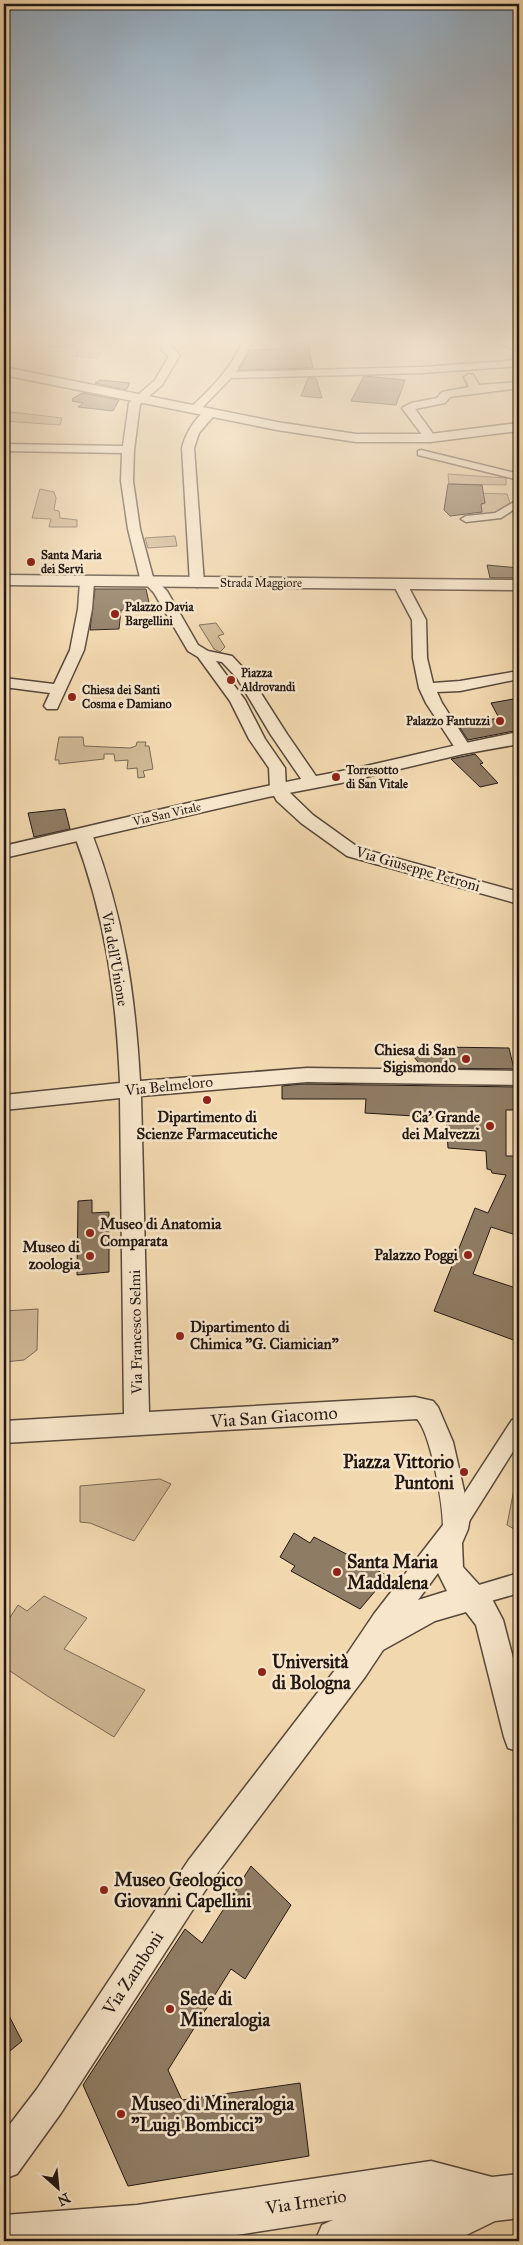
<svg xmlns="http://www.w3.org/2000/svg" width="523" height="2245" viewBox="0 0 523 2245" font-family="'IM FELL Great Primer',serif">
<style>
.green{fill:#cfb794;stroke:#796854}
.building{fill:#8f7c64;stroke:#231813}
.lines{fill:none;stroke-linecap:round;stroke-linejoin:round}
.pedestrian-casing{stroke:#57483a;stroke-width:3}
.minor-casing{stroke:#57483a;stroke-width:3}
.tertiary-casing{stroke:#57483a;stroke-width:3}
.pedestrian{fill:#f7e6cb;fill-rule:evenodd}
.minor{fill:#f7e6cb;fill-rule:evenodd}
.tertiary{fill:#f7e6cb;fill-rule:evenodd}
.poi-dot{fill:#8f2418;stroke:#f7e6cb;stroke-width:2}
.labels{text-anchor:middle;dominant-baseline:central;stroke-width:5;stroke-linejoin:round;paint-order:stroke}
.far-poi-label{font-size:12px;font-weight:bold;fill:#231813;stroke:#f7e6cb;text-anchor:start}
.far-street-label{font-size:12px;fill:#231813;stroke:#f7e6cb}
.street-label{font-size:15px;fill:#231813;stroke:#f7e6cb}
.poi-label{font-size:15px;font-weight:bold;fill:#231813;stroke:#f7e6cb;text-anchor:end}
.near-street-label{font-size:18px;fill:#231813;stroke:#f7e6cb}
.near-poi-label{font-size:18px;font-weight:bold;fill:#231813;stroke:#f7e6cb;text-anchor:start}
</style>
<rect width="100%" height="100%" fill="#f2d8af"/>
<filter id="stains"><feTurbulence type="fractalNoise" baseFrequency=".004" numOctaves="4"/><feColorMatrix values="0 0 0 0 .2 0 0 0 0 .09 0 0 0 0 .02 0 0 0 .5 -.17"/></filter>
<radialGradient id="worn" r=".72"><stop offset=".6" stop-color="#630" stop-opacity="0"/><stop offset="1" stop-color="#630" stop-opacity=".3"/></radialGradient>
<!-- green -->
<path class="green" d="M 55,339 L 107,340 L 97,358 L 75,356 L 80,348 L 47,346 Z
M 11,412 L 62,418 L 60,425 L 4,421 Z
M 448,474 L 506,478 L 506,485 L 449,484 Z
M 40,489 L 54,492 L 56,498 L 54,510 L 59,511 L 60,518 L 77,520 L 77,527 L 49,527 L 51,519 L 32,518 Z
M 475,493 L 507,494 L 510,503 L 495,515 L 482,516 L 480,505 L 485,503 L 484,497 Z
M 175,536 L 177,546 L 148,548 L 145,538 Z
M 216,623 L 224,634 L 218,636 L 225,647 L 220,652 L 214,649 L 199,625 Z
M 59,737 L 83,737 L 84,746 L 130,748 L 136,746 L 137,742 L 146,742 L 145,746 L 149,746 L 153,769 L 143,771 L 145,777 L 138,778 L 137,768 L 127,769 L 128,760 L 115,761 L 114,754 L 104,754 L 104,759 L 59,764 L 59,760 L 55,760 Z
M 38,1309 L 37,1350 L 24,1360 L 4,1362 L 4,1311 Z
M 160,1479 L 171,1484 L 134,1541 L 90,1523 L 80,1522 L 80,1486 Z
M 515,1484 L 519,1485 L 519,1528 L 516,1530 L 507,1525 Z
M 44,1596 L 87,1618 L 64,1649 L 145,1690 L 114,1737 L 49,1697 L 4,1667 L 4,1616 L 9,1619 L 18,1605 L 27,1611 Z"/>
<!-- building -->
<path class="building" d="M 283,339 L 307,339 L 313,368 L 239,370 L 250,350 L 282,349 Z
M 364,376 L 405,380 L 396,405 L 351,401 Z
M 308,378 L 316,378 L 322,398 L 301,396 Z
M 100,380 L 130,383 L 126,390 L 95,383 Z
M 82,393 L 119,400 L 113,411 L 78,407 L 83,403 L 72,401 L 74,400 L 72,399 Z
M 448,484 L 482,485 L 485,503 L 481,504 L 482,512 L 450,516 L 444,510 Z
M 487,565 L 519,568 L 519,578 L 490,578 Z
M 95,589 L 146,589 L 150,607 L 145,607 L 146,610 L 121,610 L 119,629 L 90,630 Z
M 519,698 L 519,730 L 468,740 L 458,725 L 499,718 L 491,703 Z
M 475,754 L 483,763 L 480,764 L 498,783 L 480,787 L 451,759 Z
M 65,809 L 70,829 L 34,837 L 28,813 Z
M 439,1047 L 509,1048 L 514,1069 L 423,1068 L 414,1057 L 439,1052 Z
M 301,1084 L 519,1087 L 519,1110 L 506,1110 L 506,1156 L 515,1156 L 519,1148 L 519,1236 L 491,1227 L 473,1274 L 519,1289 L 519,1342 L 434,1311 L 475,1208 L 488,1213 L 506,1175 L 492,1173 L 491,1170 L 487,1169 L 486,1151 L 448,1148 L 446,1118 L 365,1113 L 366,1099 L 282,1099 L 282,1086 Z
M 92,1200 L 92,1213 L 109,1212 L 109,1272 L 77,1275 L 78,1201 Z
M 294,1533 L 310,1543 L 314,1537 L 388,1576 L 360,1609 L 291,1571 L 295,1566 L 280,1557 Z
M 251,1866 L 291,1905 L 245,1979 L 231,1969 L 168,2070 L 182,2100 L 300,2083 L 309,2156 L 128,2186 L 83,2085 L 185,1929 L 202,1943 Z
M 4,2006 L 22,2041 L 4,2056 Z"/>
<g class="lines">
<!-- pedestrian casing -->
<g class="pedestrian-casing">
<path id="pedestrian" d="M 421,450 L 519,474 L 519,480 L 418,455 L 418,451 Z
M 519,499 L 519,506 L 501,518 L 466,522 L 461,519 L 466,516 L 495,513 Z
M 519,1418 L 519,1442 L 463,1531 L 456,1533 L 449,1531 L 446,1524 L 449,1517 L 512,1420 Z
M 519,1573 L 519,1593 L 470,1607 L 462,1604 L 459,1597 L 462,1590 Z"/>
</g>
<!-- minor casing -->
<g class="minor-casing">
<path id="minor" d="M 159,339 L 169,339 L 172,348 L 180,355 L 162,385 L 140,404 L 134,450 L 133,481 L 140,529 L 153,577 L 167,591 L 198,645 L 208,651 L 232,656 L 248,673 L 287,734 L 320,782 L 318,786 L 306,786 L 271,735 L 237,678 L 222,662 L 216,661 L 245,700 L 265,739 L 285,768 L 286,789 L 313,815 L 359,848 L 519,892 L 519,904 L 347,856 L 301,823 L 277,801 L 270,789 L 269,768 L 249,739 L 230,701 L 198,657 L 188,651 L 154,593 L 140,578 L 128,529 L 121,481 L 122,453 L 4,451 L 4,444 L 123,446 L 129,403 L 155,380 L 169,356 L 162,350 Z
M 244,339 L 254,339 L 236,372 L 422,367 L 519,360 L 519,366 L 422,373 L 231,378 L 199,411 L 191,411 L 189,409 L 191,407 C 213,387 232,367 244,339 Z
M 489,339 L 503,339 L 519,345 L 519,352 Z
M 469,374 L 473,375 L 479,385 L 519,382 L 519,388 L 450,397 L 445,403 L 415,409 L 436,438 L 430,442 L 426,440 L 402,408 L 411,403 L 437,398 L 442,392 L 469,387 L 464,377 Z
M 211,409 L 217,412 L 199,433 L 194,448 L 204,583 L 197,587 L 190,583 L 182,448 C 185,435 197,412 211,409 Z
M 87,578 L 94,582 L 92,609 L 84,650 L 57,709 L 47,709 L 44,706 L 50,693 L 4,687 L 4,678 L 54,684 L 70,650 L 78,609 L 80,582 Z
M 400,580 L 407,584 L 426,620 L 427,658 L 433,683 L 460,681 L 519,671 L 519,679 L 460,691 L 437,692 L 442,703 L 471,748 L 469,751 L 457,751 L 426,703 L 419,688 L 413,658 L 412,620 L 393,584 Z
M 83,829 L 89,830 L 92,834 C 124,917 135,993 140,1081 L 307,1068 L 519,1071 L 519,1085 L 307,1082 L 141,1096 L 149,1412 L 415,1397 L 433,1401 L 438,1407 L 453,1442 L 470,1517 L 468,1529 L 462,1543 L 463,1567 L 492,1599 L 503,1620 L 519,1681 L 519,1752 L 508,1748 L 504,1737 L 476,1625 L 466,1612 L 435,1621 L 383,1650 L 365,1677 L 210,1883 L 61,2113 L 17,2174 L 4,2179 L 4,2132 L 37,2089 L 188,1861 L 345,1657 L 374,1614 L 443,1525 C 443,1504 431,1434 417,1419 L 4,1443 L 4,1421 L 124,1414 L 120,1098 L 4,1110 L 4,1095 L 120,1083 C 116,995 106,918 74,834 L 77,830 ZM 438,1573 L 447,1591 L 418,1600 Z"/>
</g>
<!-- tertiary casing -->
<g class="tertiary-casing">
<path id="tertiary" d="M 4,367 L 277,422 L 356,434 L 430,434 L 519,423 L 519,431 L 430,442 L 356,442 L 277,430 L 4,375 Z
M 4,575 L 519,580 L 519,590 L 4,585 Z
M 519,732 L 519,744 L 463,754 L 341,783 L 268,797 L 4,858 L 4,846 C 115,820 226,793 337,772 C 398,760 458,743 519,732 Z
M 431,2161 L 492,2177 L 519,2174 L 519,2218 L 495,2221 L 454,2241 L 315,2241 L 322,2225 L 333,2220 L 198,2241 L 4,2241 L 4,2215 L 137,2205 Z"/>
</g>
<!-- pedestrian -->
<use href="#pedestrian" class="pedestrian"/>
<!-- minor -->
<use href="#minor" class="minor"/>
<!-- tertiary -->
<use href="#tertiary" class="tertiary"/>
</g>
<!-- sky -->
<linearGradient id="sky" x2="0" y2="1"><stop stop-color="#90a8bc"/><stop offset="0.52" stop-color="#f9eddb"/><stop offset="1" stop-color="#f9eddb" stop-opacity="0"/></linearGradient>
<rect width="523" height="653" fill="url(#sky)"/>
<!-- markers -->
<g class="poi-dot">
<circle cx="31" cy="562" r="5"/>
<circle cx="115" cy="614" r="5"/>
<circle cx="231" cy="680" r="5"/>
<circle cx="72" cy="697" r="5"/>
<circle cx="500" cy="721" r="5"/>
<circle cx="336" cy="777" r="5"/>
<circle cx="466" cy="1059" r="5"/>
<circle cx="207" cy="1100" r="5"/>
<circle cx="490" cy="1126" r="5"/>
<circle cx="90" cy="1233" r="5"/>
<circle cx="468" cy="1255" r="5"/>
<circle cx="90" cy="1256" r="5"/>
<circle cx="180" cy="1336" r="5"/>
<circle cx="464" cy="1472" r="5"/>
<circle cx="337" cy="1572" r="5"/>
<circle cx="262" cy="1672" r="5"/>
<circle cx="104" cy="1890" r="5"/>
<circle cx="170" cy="2009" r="5"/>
<circle cx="121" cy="2114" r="5"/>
</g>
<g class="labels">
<!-- far-poi labels -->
<g class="far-poi-label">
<text x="41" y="555">Santa Maria<tspan x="41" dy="14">dei Servi</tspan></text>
<text x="125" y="607">Palazzo Davia<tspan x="125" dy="14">Bargellini</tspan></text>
<text x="241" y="673">Piazza<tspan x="241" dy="14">Aldrovandi</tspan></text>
<text x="82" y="690">Chiesa dei Santi<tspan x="82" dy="14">Cosma e Damiano</tspan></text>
<text x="490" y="721" text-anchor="end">Palazzo Fantuzzi</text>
<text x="346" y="770">Torresotto<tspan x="346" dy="14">di San Vitale</tspan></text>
</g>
<!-- far-street labels -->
<g class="far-street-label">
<text x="261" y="583">Strada Maggiore</text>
<text transform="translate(167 814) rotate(-13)">Via San Vitale</text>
</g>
<!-- street labels -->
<g class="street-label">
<text transform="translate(418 869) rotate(16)">Via Giuseppe Petroni</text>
<text transform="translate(115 959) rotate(80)">Via dell'Unione</text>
<text transform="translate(169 1086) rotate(-6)">Via Belmeloro</text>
<text transform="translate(136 1332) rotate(-91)">Via Francesco Selmi</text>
</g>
<!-- poi labels -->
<g class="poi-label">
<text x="456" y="1050">Chiesa di San<tspan x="456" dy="17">Sigismondo</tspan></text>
<text x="207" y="1117" text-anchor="middle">Dipartimento di<tspan x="207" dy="17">Scienze Farmaceutiche</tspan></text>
<text x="480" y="1117">Ca' Grande<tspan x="480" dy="17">dei Malvezzi</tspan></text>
<text x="100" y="1224" text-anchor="start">Museo di Anatomia<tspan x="100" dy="17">Comparata</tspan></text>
<text x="80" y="1247">Museo di<tspan x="80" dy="17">zoologia</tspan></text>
<text x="458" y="1255">Palazzo Poggi</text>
<text x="190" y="1327" text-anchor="start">Dipartimento di<tspan x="190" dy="17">Chimica "G. Ciamician"</tspan></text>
</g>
<!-- near-street labels -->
<g class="near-street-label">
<text transform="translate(274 1417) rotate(-4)">Via San Giacomo</text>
<text transform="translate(133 1973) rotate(-57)">Via Zamboni</text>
<text transform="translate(306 2202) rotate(-9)">Via Irnerio</text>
</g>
<!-- near-poi labels -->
<g class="near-poi-label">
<text x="454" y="1462" text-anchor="end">Piazza Vittorio<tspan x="454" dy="21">Puntoni</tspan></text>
<text x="347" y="1562">Santa Maria<tspan x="347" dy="21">Maddalena</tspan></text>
<text x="272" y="1662">Università<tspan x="272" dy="21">di Bologna</tspan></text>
<text x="114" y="1880">Museo Geologico<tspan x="114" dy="21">Giovanni Capellini</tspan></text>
<text x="180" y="1999">Sede di<tspan x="180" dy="21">Mineralogia</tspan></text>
<text x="131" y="2104">Museo di Mineralogia<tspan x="131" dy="21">"Luigi Bombicci"</tspan></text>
</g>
</g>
<!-- margin -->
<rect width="523" height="2245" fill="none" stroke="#f2d8af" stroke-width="20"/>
<rect x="5" y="5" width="513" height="2235" fill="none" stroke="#231813" stroke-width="2.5"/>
<rect x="10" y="10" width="503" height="2225" fill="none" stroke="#231813"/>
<!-- north arrow -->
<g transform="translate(58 2188) rotate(153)" stroke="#f7e6cb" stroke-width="4" paint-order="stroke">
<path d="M0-4L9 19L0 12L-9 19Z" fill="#231813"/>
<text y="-8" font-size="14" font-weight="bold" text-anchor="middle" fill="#231813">N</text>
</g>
<rect width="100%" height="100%" filter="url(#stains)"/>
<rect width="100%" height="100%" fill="url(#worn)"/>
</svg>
